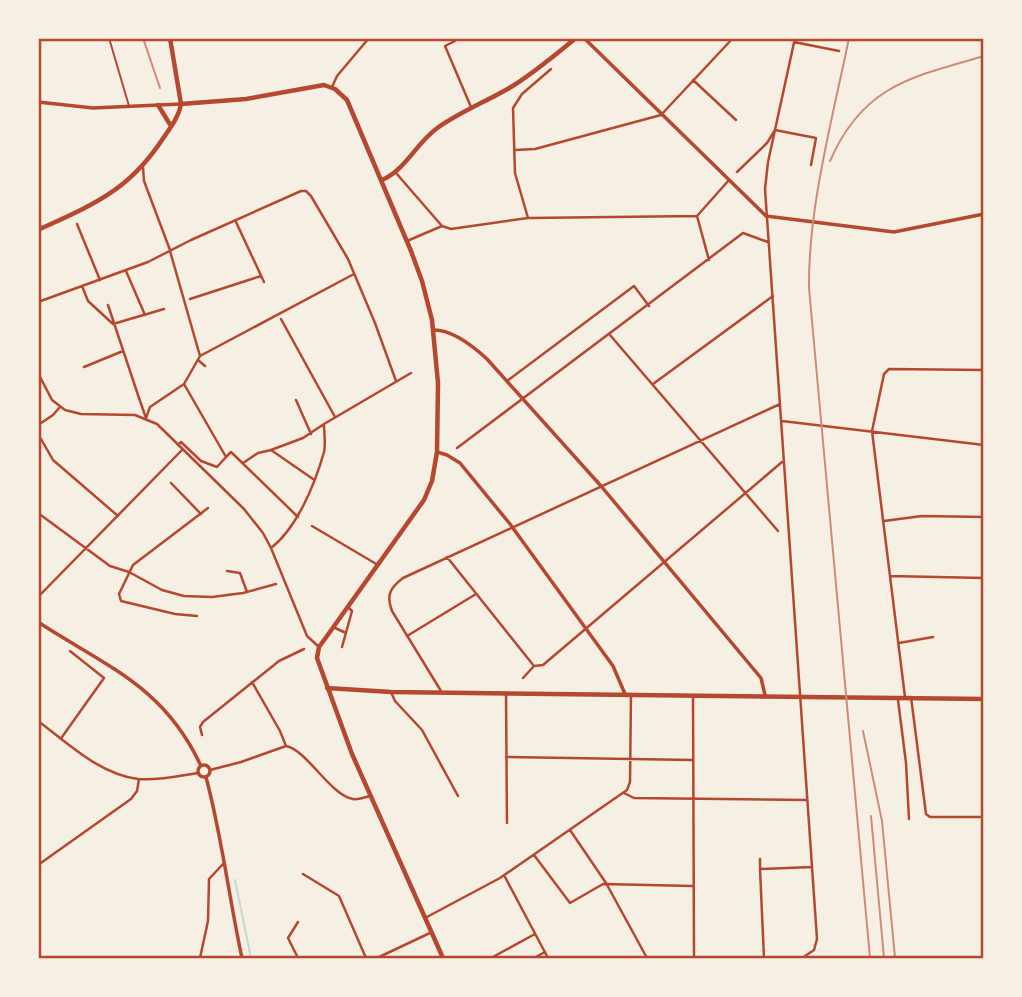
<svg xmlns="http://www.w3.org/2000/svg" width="1022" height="997" viewBox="0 0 1022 997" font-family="Montserrat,sans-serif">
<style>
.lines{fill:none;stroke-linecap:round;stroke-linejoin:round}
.stream{stroke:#c9d6d2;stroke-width:2}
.service{stroke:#b5482f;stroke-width:2}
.pedestrian{stroke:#b5482f;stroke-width:2.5}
.minor{stroke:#b5482f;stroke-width:2.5}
.tertiary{stroke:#b5482f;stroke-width:3.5}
.secondary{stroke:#b5482f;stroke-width:4.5}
.primary{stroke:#b5482f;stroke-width:4.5}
.rail{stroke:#cf8b77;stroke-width:2}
.neatline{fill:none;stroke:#b5482f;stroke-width:2.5}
</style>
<rect width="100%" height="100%" fill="#f6efe4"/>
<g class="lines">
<!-- stream -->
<path class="stream" d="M 235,880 L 251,958"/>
<!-- service -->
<path class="service" d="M 109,38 L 129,106"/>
<!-- pedestrian -->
<path class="pedestrian" d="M 170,251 L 200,356
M 198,360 L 205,366
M 184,384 L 226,457 L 231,452 L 298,517
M 139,398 L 146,418
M 146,418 L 150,407 L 184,384 L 200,356 L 354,274
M 178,445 L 181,442 L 201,461 L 217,467 L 226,457
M 243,463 L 258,453 L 271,450"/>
<!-- minor -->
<path class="minor" d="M 795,38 L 768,162 L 765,189 L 817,939 L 814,950 L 802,958
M 455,41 L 445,46 L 471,107
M 794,42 L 839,51
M 693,80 L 736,120
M 332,87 L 337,76 L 369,38
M 515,150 L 535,149 L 661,115 L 733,38
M 143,167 L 144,181 L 170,250
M 737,172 L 767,143 L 775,130 L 816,138 L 811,165
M 396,173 L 442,226
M 528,218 L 515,173 L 513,108 L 522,94 L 551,69
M 236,222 L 264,282
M 77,224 L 100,280
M 442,226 L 451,229 L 528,218 L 697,216
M 407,241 L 442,226
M 709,260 L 697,216 L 729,180
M 126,271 L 145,315
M 82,286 L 88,301 L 113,324 L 164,309
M 190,299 L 261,276
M 38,302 L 148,262 L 191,240 L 301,191 L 306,191 L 311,196 L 348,259 L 375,323 L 396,381
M 108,305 L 139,398
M 281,319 L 335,417
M 610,335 L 778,531
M 84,367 L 123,351
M 38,373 L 52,400 L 65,410 L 81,414 L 135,415 L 157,424 L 244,509 L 263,533 L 271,548 L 307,636 L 319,647
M 507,381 L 634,286 L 649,306
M 653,384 L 773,296
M 296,400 L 311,434
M 782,421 L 984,445
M 324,424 L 411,373
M 38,425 L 53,415 L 60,407
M 41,439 L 53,460 L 118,516
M 457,448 L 743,233 L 768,242
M 171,483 L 201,514
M 38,513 L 110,566 L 129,572 L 162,590 L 184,596 L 212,597 L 243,593 L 276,584
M 884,521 L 922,516 L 984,517
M 312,526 L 378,565
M 271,548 C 297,528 315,484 324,452 C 326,443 324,433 324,424 L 303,438 L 271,450 L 313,479
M 447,557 L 534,666
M 227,571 L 240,573 L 247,592
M 890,576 L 984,578
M 38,597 L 182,450
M 197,616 L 175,614 L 121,601 L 119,594 L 133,565 L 208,508
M 333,627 L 346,633
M 407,636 L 476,594
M 899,643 L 933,637
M 342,647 L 352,611 L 349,608
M 523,678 L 534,666 L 543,665 L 782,462
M 252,682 L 280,731 L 286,746
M 441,691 L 392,611 C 386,595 390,588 403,578 L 780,404
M 391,692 L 395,701 L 422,730 L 458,796
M 506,693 L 507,823
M 693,696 L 694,958
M 905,697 L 872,431 L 884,374 L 889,369 L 984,370
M 911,697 L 926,814 L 930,817 L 984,817
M 898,700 L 906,763 L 909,819
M 38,721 C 68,743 99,774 138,779 C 157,781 179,776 198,773
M 202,735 L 200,727 L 203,722 L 279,661 L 304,649
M 62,737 L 104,678 L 70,651
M 286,746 C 307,750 330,795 353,799 C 359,800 365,797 370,796
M 506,757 L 692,760
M 210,770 L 241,762 L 286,746
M 624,793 L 634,798 L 807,800
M 570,830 L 606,883 L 647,958
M 534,855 L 570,903 L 603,884 L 692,886
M 760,859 L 760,869
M 38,865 L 131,799 L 137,791 L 139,779
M 303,874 L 339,896 L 366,958
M 504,875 L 548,958
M 425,918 L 500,878 L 627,790 L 630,782 L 631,694
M 200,958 L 208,921 L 209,879 L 223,864
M 298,958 L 288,938 L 298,922
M 377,958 L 432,932
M 491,958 L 535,934
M 534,958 L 545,952
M 764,958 L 760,869 L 812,867"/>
<!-- tertiary -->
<path class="tertiary" d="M 584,38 L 766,216 L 894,232 L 984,214
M 38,102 L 93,108 L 181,104
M 434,330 C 452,330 474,347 487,359 L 601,486 L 761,678 L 765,695
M 437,452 L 447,455 L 460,463 L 510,524 L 613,666 L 625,694
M 38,622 C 107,667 164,686 201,766
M198 771a6 6 0 1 1 12 0a6 6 0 1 1-12 0Z
M 206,777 C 222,837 229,898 242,958"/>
<!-- secondary -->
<path class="secondary" d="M 170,38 L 181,104
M 382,180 C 405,170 416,144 436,129 C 459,112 486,102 511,87 C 534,73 555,55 576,38"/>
<!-- primary -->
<path class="primary" d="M 158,105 L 171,126
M 38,230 C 94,204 129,191 164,137 C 171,127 179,116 181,104 L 246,99 L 324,85 L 335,89 L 347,100 L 411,251 L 422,281 L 432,320 L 438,383 L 437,452 L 432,481 L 424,500 L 327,636 L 319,647 L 317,658 L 352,754 L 443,958
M 327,688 L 391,692 L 984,699"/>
<!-- rail -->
<path class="rail" d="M 143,38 L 160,88
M 849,38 C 833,117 808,207 809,288 L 870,958
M 830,161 C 863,85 912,77 984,56
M 863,731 L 882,821 L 895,958
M 871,816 L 884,958"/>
</g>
<!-- border -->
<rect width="1022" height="997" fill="none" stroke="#f6efe4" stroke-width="80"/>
<rect x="40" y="40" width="942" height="917" class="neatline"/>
</svg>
